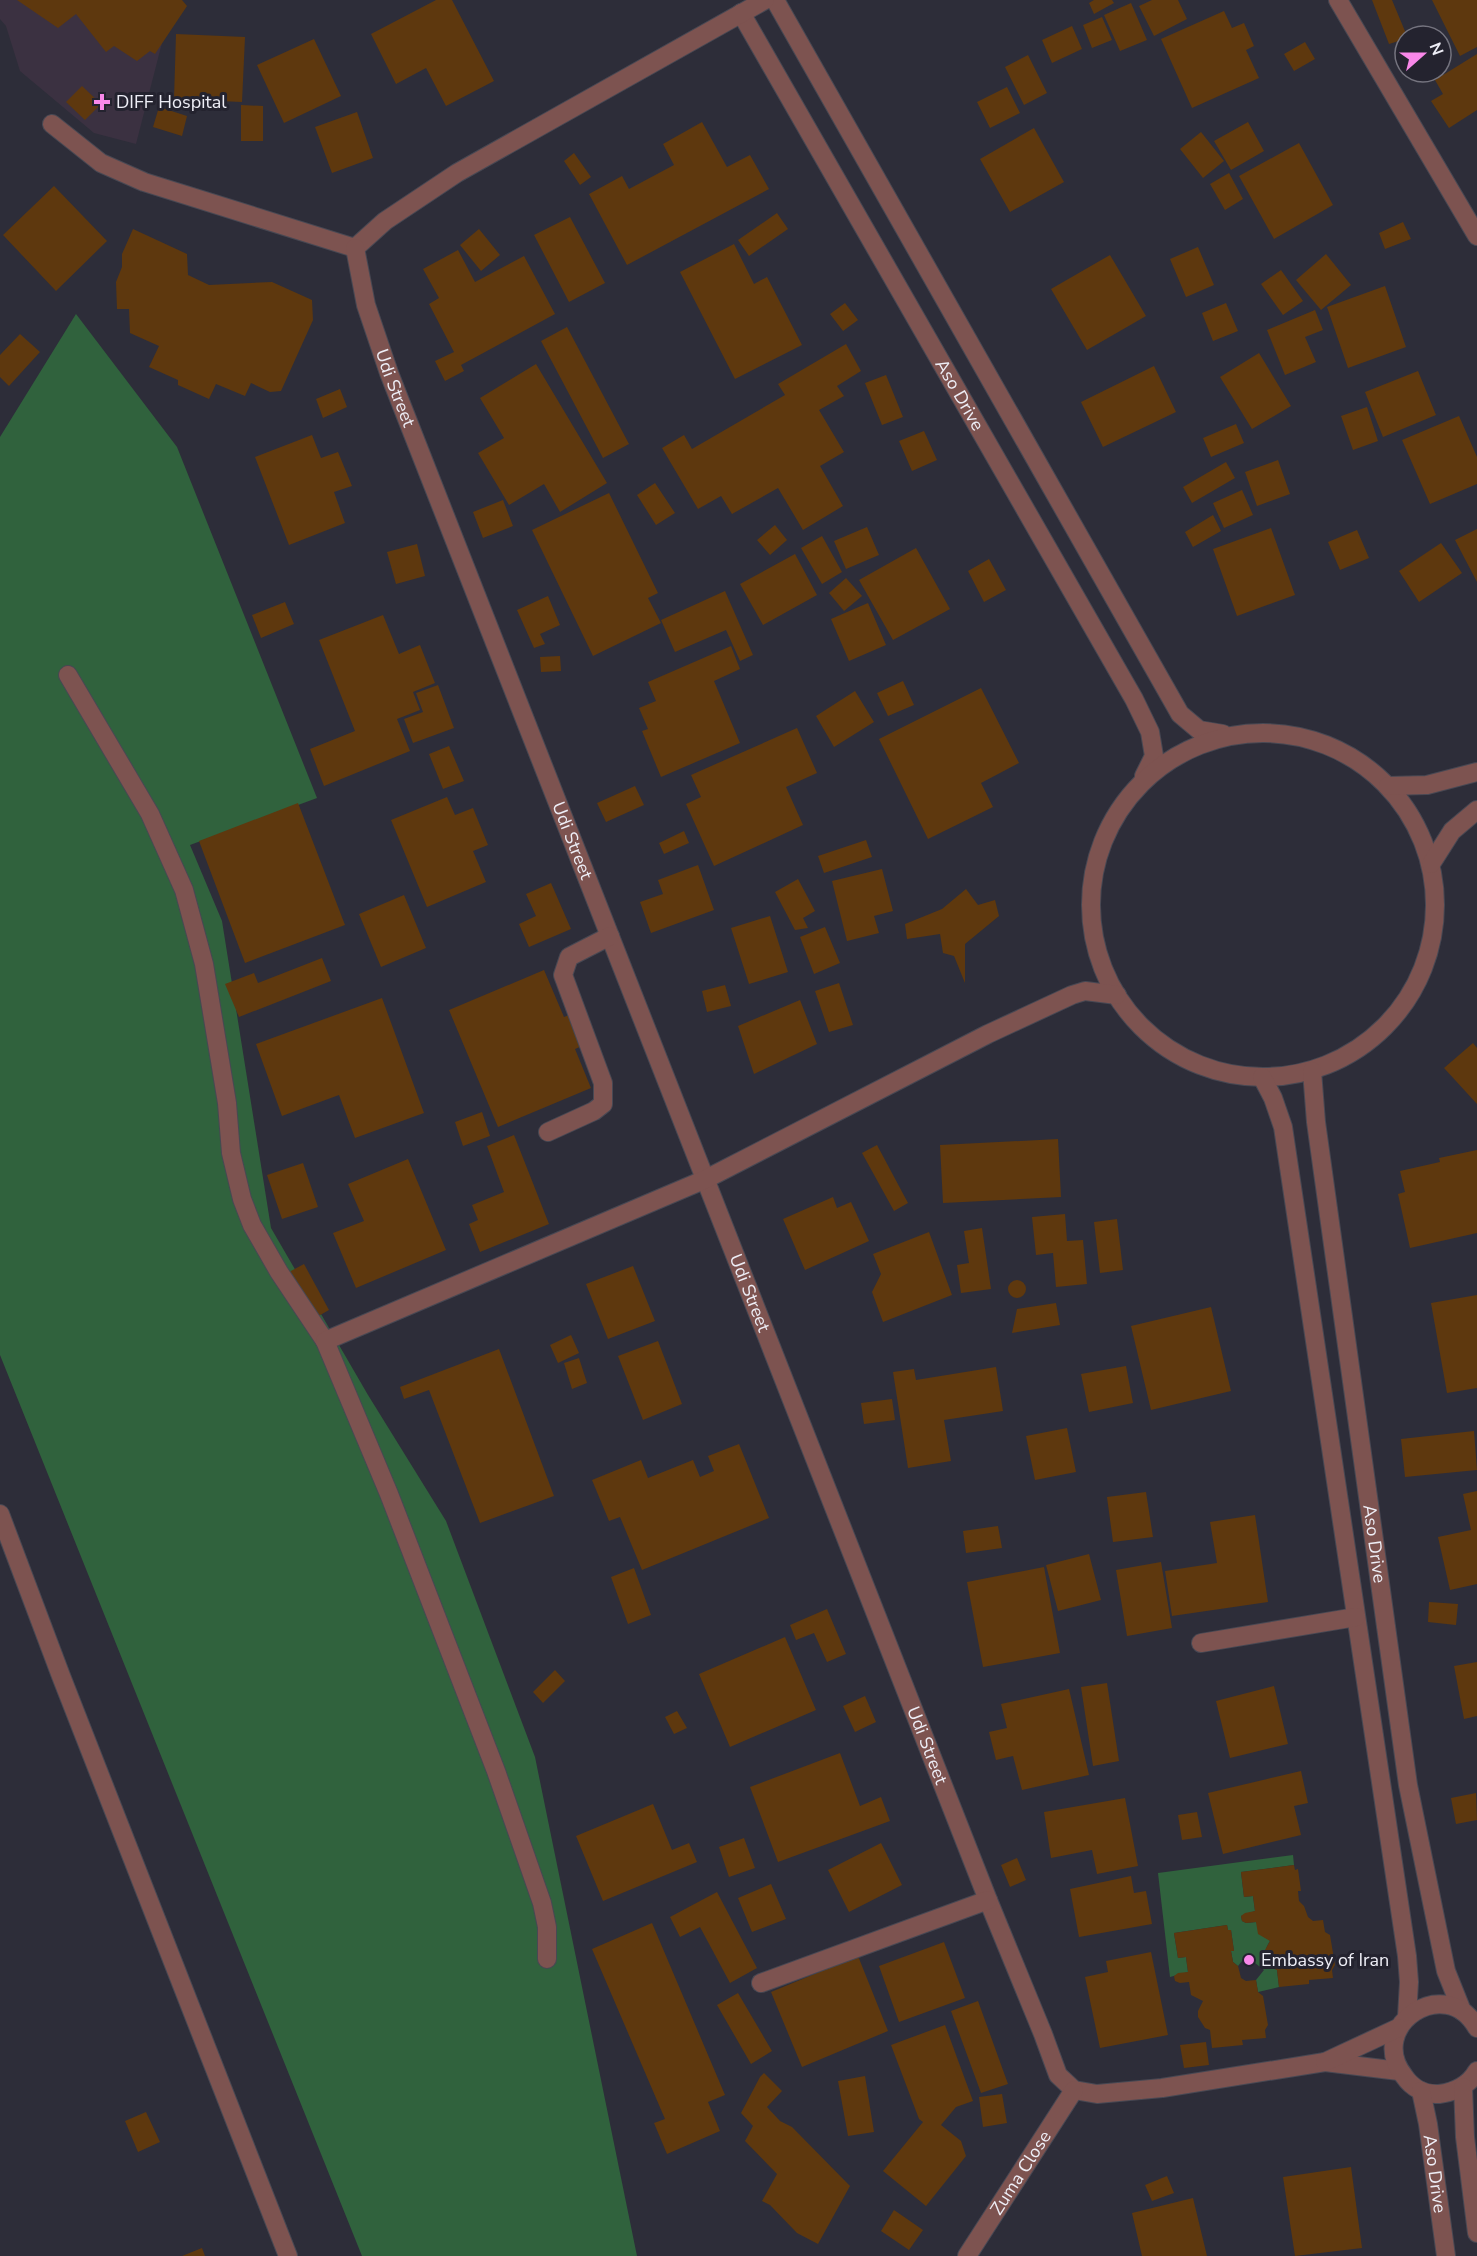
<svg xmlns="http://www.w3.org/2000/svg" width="1477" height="2256" viewBox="0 0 1477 2256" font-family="'Nunito Sans',sans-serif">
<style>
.medical{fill:#3b3141}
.grass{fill:#30623d}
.building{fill:#5e380e}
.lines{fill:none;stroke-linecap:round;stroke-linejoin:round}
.minor-casing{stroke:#484853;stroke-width:20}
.minor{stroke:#7d5350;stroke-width:18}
.poi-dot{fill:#f988e9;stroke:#24232f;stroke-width:2}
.labels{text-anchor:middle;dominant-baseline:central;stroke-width:6;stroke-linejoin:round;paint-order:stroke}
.poi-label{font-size:18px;fill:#eeeef6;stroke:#24232f;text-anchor:start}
.street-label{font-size:18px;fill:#eeeef6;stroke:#24232f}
</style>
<rect width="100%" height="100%" fill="#2d2d39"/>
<!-- medical -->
<path class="medical" d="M 0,0 L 173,0 L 136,144 L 94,133 L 20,71 L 6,26 L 0,19 Z"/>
<!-- grass -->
<path class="grass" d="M 76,314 L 177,447 L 317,798 L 190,845 L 222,921 L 271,1228 L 368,1395 L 446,1521 L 535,1757 L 637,2256 L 362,2256 L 0,1355 L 0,437 Z
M 1293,1855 L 1294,1865 L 1241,1872 L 1244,1897 L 1253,1896 L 1255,1911 L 1241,1916 L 1242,1921 L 1246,1923 L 1256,1922 L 1270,1941 C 1262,1952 1265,1964 1277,1970 L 1279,1987 L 1258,1992 L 1256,1980 L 1264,1970 L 1246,1956 L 1238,1966 L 1233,1962 L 1231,1951 L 1234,1951 L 1231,1930 L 1228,1930 L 1227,1925 L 1174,1933 L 1178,1958 L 1186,1957 L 1188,1972 L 1170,1977 L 1158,1873 Z"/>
<!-- building -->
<path class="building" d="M 17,0 L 182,0 L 187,6 L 155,54 L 150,51 L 137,61 L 114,46 L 106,52 L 76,14 L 58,28 Z
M 436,0 L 452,0 L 494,81 L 446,106 L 426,68 L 396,84 L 371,34 Z
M 1094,0 L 1112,0 L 1114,3 L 1094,14 L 1089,3 Z
M 1152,0 L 1178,0 L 1187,19 L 1154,36 L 1139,6 Z
M 1372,0 L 1392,0 L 1407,36 L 1405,39 L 1389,44 Z
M 1432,0 L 1477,0 L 1477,47 L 1460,56 Z
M 1131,3 L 1147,40 L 1120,51 L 1104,15 Z
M 1224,11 L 1232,28 L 1244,23 L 1254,46 L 1246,50 L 1259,78 L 1192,108 L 1161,39 Z
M 1102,17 L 1112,40 L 1092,48 L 1083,25 Z
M 1072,26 L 1082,49 L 1052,63 L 1042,40 Z
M 176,34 L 245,37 L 242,102 L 174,99 Z
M 314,39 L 341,96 L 284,123 L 257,65 Z
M 1305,42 L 1315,59 L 1294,71 L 1284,54 Z
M 1477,54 L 1477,110 L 1449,128 L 1431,101 L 1443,94 L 1435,80 Z
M 1028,55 L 1047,93 L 1024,105 L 1005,67 Z
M 82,86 L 101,104 L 85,120 L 66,102 Z
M 1007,87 L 1020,113 L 990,128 L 977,102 Z
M 241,105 L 263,106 L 263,141 L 241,141 Z
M 159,107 L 187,116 L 182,136 L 153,127 Z
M 357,112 L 373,158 L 332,173 L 315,127 Z
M 702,122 L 727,167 L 750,155 L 769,189 L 627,265 L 589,194 L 622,176 L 629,189 L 674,165 L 663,144 Z
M 1248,122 L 1264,151 L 1231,170 L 1214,141 Z
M 1034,128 L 1064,182 L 1010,212 L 980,159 Z
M 1201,132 L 1224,161 L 1203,178 L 1180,149 Z
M 1299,143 L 1333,205 L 1274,239 L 1239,176 Z
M 574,153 L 591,177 L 580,185 L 564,161 Z
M 1229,173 L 1243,199 L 1225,210 L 1210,184 Z
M 54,186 L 107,241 L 56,291 L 3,235 Z
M 777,213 L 788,229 L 749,256 L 738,240 Z
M 570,217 L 605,283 L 569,302 L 534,235 Z
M 1403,222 L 1411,239 L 1385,249 L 1379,233 Z
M 133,229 L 187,254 L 188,275 L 209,285 L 272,282 L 312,300 L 313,320 L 281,391 L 270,392 L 251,383 L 245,396 L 216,384 L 209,399 L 178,385 L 178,380 L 149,367 L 159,346 L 130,333 L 129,309 L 117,309 L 116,282 L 122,267 L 122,254 Z
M 479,229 L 500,255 L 481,271 L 460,245 Z
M 734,244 L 754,284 L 767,277 L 802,345 L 735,379 L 680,272 Z
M 1198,247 L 1214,285 L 1186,297 L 1170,259 Z
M 458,250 L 475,282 L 524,256 L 555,314 L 461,365 L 464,371 L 445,381 L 435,361 L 454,352 L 429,304 L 439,298 L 423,269 Z
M 1326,254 L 1351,285 L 1321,310 L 1296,280 Z
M 1110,255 L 1146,316 L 1087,350 L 1051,289 Z
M 1281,270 L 1303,301 L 1283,315 L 1261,284 Z
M 1385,286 L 1406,347 L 1348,368 L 1327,307 Z
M 845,303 L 858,320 L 843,331 L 830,314 Z
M 1226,303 L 1238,331 L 1213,341 L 1202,313 Z
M 1315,310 L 1323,330 L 1305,337 L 1316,362 L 1285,375 L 1267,330 Z
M 567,327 L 629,444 L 603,458 L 541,341 Z
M 20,334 L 40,352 L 9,386 L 0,377 L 0,355 Z
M 846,344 L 861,371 L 837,386 L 844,396 L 819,410 L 844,452 L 820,466 L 843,506 L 803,530 L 778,488 L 732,514 L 721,496 L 698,509 L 662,448 L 684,435 L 692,449 L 785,395 L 778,384 Z
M 1259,353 L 1291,406 L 1252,429 L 1220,377 Z
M 536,364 L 607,483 L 560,512 L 544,484 L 509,505 L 478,453 L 504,438 L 480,398 Z
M 1154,366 L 1176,412 L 1103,447 L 1081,402 Z
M 1418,371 L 1436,415 L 1383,437 L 1365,392 Z
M 886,375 L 903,417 L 882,425 L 865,383 Z
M 340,389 L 347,407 L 323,418 L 316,399 Z
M 1367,407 L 1378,441 L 1353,450 L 1341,416 Z
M 1459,416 L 1477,457 L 1477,484 L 1430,504 L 1402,440 Z
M 1236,424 L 1244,443 L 1211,457 L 1203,438 Z
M 924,431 L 937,460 L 912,471 L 899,441 Z
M 312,435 L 321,458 L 338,452 L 352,486 L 334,492 L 345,523 L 289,545 L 255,457 Z
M 1278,460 L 1290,494 L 1257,506 L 1245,472 Z
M 1226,462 L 1235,478 L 1192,503 L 1183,487 Z
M 655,483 L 675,513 L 656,525 L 637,495 Z
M 1242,490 L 1253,515 L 1224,528 L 1213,503 Z
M 609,493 L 658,593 L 648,598 L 661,623 L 593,656 L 532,530 Z
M 503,500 L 513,526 L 483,538 L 473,512 Z
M 1213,515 L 1221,531 L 1193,547 L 1185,532 Z
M 775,525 L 787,540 L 770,555 L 757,540 Z
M 867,527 L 879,555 L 846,569 L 834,541 Z
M 1271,528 L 1295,595 L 1237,616 L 1213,549 Z
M 1477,529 L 1477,582 L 1455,540 Z
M 1357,530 L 1369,558 L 1340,570 L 1328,542 Z
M 822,536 L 842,572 L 822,584 L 801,548 Z
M 1441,543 L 1462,573 L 1419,602 L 1399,571 Z
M 417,544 L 425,576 L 396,584 L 387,552 Z
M 916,548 L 950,609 L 893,640 L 859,580 Z
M 795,554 L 817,595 L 763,625 L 740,584 Z
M 989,559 L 1006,590 L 984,602 L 968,571 Z
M 846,578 L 862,596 L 844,611 L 829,593 Z
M 725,591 L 753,655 L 740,661 L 726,630 L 675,652 L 661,620 Z
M 548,596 L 560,625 L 540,634 L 545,644 L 534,648 L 517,610 Z
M 285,602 L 294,624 L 261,638 L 252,615 Z
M 868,603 L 886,645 L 849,661 L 831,619 Z
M 383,615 L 399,654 L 420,645 L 435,683 L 413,692 L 420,710 L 397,719 L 410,751 L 324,786 L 310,749 L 355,731 L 319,640 Z
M 731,646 L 740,669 L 714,681 L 740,743 L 661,777 L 642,731 L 648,729 L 639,708 L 656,701 L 648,682 Z
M 560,656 L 561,671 L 541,672 L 540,657 Z
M 903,681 L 914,705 L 888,716 L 877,693 Z
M 438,685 L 454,728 L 413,743 L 404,719 L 423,712 L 416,693 Z
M 981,688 L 1019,763 L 981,783 L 993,807 L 928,839 L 879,739 Z
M 855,691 L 874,722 L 834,747 L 816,716 Z
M 797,728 L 817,773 L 786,787 L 803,825 L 714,866 L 686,804 L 701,797 L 691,775 Z
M 449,746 L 464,781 L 443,789 L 429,754 Z
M 635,786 L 644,805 L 606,822 L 597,803 Z
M 447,797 L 455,815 L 473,808 L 488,845 L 473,851 L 486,882 L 427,907 L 391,820 Z
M 298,803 L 345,925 L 245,963 L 199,841 Z
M 684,831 L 689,843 L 664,854 L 659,843 Z
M 866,840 L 872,857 L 824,873 L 818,856 Z
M 698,865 L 714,910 L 651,933 L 640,902 L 663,894 L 658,880 Z
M 882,869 L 893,911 L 874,916 L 879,933 L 847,941 L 832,881 Z
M 798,879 L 815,911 L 803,918 L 808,928 L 795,930 L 775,892 Z
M 551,883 L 571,929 L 529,947 L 519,924 L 536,916 L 526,894 Z
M 966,889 L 978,905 L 995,900 L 999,916 L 965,944 L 965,983 L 954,956 L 943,953 L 940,934 L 907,939 L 905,924 L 942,909 Z
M 404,895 L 426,948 L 381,967 L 359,914 Z
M 770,916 L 788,972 L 749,984 L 731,928 Z
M 825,927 L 840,963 L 814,974 L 800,937 Z
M 322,958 L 331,981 L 239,1017 L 225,984 L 254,973 L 258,983 Z
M 544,970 L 564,1017 L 581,1010 L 594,1041 L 575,1049 L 591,1088 L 498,1127 L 449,1010 Z
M 839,983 L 853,1025 L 829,1032 L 815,991 Z
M 725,985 L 731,1006 L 707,1012 L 702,991 Z
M 382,998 L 424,1113 L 355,1138 L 339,1095 L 282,1116 L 256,1044 Z
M 800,1000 L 817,1044 L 754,1074 L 738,1026 Z
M 1473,1043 L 1477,1048 L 1477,1104 L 1444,1068 Z
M 482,1112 L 490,1136 L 463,1146 L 455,1122 Z
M 514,1135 L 549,1224 L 480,1252 L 469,1224 L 478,1220 L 472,1205 L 504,1192 L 487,1146 Z
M 1058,1139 L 1061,1197 L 943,1203 L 940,1145 Z
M 877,1145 L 908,1203 L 894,1211 L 862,1153 Z
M 1477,1150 L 1477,1233 L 1410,1248 L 1398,1194 L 1405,1192 L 1400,1171 L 1440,1162 L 1439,1158 Z
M 408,1159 L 446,1250 L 356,1288 L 333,1233 L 364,1221 L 348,1184 Z
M 303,1163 L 318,1207 L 282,1219 L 267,1175 Z
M 833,1197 L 837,1208 L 851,1202 L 869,1241 L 805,1270 L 783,1219 Z
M 1065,1214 L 1067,1241 L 1083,1240 L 1087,1284 L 1056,1287 L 1053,1253 L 1036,1255 L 1032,1217 Z
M 1117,1219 L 1123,1270 L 1100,1273 L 1094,1222 Z
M 982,1228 L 991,1289 L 961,1293 L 957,1265 L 969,1263 L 964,1231 Z
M 929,1232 L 952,1295 L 883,1322 L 872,1292 L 881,1274 L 873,1254 Z
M 304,1264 L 329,1310 L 315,1318 L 289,1272 Z
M 633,1266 L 655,1321 L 608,1339 L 586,1284 Z
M1008 1289a9 9 0 1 1 18 0a9 9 0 1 1-18 0Z
M 1477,1295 L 1477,1388 L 1447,1393 L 1431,1303 Z
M 1056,1303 L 1060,1325 L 1012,1333 L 1017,1309 Z
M 1211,1307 L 1231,1391 L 1151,1410 L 1131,1326 Z
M 571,1335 L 579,1353 L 558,1363 L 550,1345 Z
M 658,1341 L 682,1404 L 643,1420 L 618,1356 Z
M 499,1349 L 554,1496 L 480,1523 L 429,1390 L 404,1399 L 400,1387 Z
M 579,1358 L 587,1383 L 572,1389 L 564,1363 Z
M 1126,1366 L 1133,1403 L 1089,1412 L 1081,1374 Z
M 996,1367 L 1003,1411 L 944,1420 L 951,1461 L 908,1468 L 893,1372 L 914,1369 L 916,1380 Z
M 892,1399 L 895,1420 L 864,1424 L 861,1403 Z
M 1067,1428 L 1076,1472 L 1035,1480 L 1026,1436 Z
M 1474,1431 L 1477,1470 L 1405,1477 L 1401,1439 Z
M 739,1444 L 769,1518 L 642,1570 L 620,1517 L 609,1521 L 592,1480 L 641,1460 L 648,1478 L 693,1460 L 700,1477 L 714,1471 L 708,1456 Z
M 1477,1491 L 1477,1584 L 1450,1590 L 1438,1537 L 1471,1530 L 1463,1494 Z
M 1146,1492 L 1153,1537 L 1113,1542 L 1107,1497 Z
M 1255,1515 L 1268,1602 L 1172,1616 L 1165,1571 L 1217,1563 L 1210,1522 Z
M 998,1526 L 1002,1548 L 966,1553 L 963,1531 Z
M 1089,1554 L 1101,1600 L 1058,1611 L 1046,1565 Z
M 1161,1562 L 1172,1628 L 1127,1636 L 1116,1570 Z
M 1044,1567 L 1060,1653 L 983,1667 L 967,1582 Z
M 634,1568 L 651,1615 L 628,1624 L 611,1577 Z
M 1429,1602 L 1458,1604 L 1456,1625 L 1428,1622 Z
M 827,1609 L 846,1654 L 827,1662 L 814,1633 L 796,1640 L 790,1625 Z
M 785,1637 L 816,1710 L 730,1747 L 699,1674 Z
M 1477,1662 L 1477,1716 L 1464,1719 L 1454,1666 Z
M 555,1670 L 565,1681 L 543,1703 L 533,1692 Z
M 1107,1683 L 1119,1761 L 1093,1766 L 1081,1687 Z
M 1274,1686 L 1288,1744 L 1230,1758 L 1216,1701 Z
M 1069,1689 L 1089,1775 L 1022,1790 L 1013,1756 L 996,1760 L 989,1732 L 1007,1728 L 1001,1704 Z
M 865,1696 L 876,1722 L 855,1732 L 843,1706 Z
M 677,1711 L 687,1728 L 674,1734 L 665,1717 Z
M 840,1753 L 860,1806 L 881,1797 L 890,1821 L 778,1862 L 750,1787 Z
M 1301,1771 L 1308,1803 L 1294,1806 L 1301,1835 L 1223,1854 L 1208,1793 Z
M 1476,1793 L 1477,1820 L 1456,1824 L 1451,1798 Z
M 1125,1798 L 1138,1866 L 1097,1874 L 1092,1850 L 1051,1858 L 1044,1812 Z
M 653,1804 L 672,1850 L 689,1843 L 697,1862 L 603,1901 L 576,1836 Z
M 1197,1812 L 1202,1837 L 1182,1840 L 1178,1815 Z
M 744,1838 L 755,1868 L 729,1877 L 719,1847 Z
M 881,1843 L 902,1885 L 849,1912 L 828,1870 Z
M 1017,1858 L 1026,1880 L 1010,1887 L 1001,1865 Z
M 1294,1865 L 1295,1870 L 1298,1869 L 1301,1891 L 1298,1891 L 1299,1901 L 1304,1906 L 1308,1917 L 1313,1921 L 1323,1920 L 1325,1932 L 1330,1935 L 1335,1965 L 1332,1970 L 1333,1978 L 1309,1980 L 1309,1984 L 1279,1987 L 1277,1970 L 1272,1968 L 1265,1957 L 1265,1950 L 1270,1941 L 1258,1934 L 1256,1922 L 1246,1923 L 1242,1921 L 1241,1916 L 1245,1913 L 1255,1911 L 1253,1896 L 1244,1897 L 1241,1872 Z
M 1131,1876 L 1134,1893 L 1146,1891 L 1152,1924 L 1079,1937 L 1070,1889 Z
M 771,1884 L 786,1919 L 752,1932 L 738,1898 Z
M 717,1892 L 757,1968 L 730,1983 L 700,1927 L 680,1937 L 670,1917 Z
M 652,1923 L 725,2095 L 708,2102 L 720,2131 L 667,2154 L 654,2123 L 665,2119 L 592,1949 Z
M 1227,1925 L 1228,1930 L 1231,1930 L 1234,1951 L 1231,1951 L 1233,1962 L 1238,1966 L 1241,1978 L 1246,1981 L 1256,1980 L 1258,1992 L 1263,1996 L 1268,2025 L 1265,2030 L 1266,2038 L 1242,2040 L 1243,2045 L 1212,2048 L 1210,2030 L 1205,2028 L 1198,2017 L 1198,2011 L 1203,2001 L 1191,1995 L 1189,1982 L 1180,1983 L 1175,1981 L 1174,1976 L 1178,1973 L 1188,1972 L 1186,1957 L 1178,1958 L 1174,1933 Z
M 944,1942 L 965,1998 L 899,2022 L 879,1966 Z
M 1151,1952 L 1168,2035 L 1100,2048 L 1085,1977 L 1108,1972 L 1106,1961 Z
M 858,1956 L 888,2031 L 802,2067 L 771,1992 Z
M 738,1993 L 772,2051 L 751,2064 L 717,2005 Z
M 978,2001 L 1008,2084 L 981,2093 L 951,2011 Z
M 945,2025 L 973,2101 L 956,2107 L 941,2125 L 961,2141 L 966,2156 L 926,2206 L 883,2171 L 923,2122 L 919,2119 L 891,2045 Z
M 1206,2042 L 1209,2065 L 1184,2068 L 1180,2045 Z
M 764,2073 L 782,2091 L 767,2107 L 780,2121 L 792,2127 L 850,2186 L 818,2244 L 797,2233 L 770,2205 L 762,2201 L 777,2174 L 745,2141 L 753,2126 L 741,2113 L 760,2077 Z
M 865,2076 L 874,2132 L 848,2136 L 838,2081 Z
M 1002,2094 L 1007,2123 L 983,2127 L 979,2097 Z
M 146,2112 L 160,2142 L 138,2152 L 125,2121 Z
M 1351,2167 L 1362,2248 L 1295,2256 L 1283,2177 Z
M 1167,2176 L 1174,2193 L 1152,2201 L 1145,2185 Z
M 1193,2198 L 1207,2256 L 1142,2256 L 1132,2213 Z
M 894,2210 L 923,2230 L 909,2250 L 881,2231 Z
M 202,2248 L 205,2256 L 182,2256 Z"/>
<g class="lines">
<!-- minor casing -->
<g class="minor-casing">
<g id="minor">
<path d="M 775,0 L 1180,714 L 1199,730 L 1223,734"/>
<path d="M 1338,0 L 1477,236"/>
<path id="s1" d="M 741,13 L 1134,699 L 1150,732 L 1154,756 L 1144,776"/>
<path d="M 52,124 L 101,163 L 144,182 L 355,248 L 385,221 L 457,173 L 765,0"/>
<path id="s2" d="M 355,248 L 366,305 L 389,373 L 988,1900 L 1043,2034 L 1058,2075 L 1074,2090 L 1097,2094 L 1162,2088 L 1325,2062 L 1399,2071"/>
<path d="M 68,675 L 150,814 L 184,890 L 204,964 L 227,1103 L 231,1153 L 242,1199 L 252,1225 L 279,1272 L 325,1341"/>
<circle cx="1263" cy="905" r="172"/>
<path d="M 1388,786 L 1427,785 L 1477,772"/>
<path d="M 1431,864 L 1452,831 L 1477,810"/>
<path id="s3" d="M 1312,1071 L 1316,1122 L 1408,1785 L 1446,1971 L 1462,2011"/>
<path d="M 1262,1077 L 1273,1098 L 1283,1127 L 1407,1956 L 1409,1982 L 1407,2017"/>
<path d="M 548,1132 L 594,1111 L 603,1104 L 603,1083 L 563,975 L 569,957 L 610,936"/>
<path d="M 0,1514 L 61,1676 L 288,2256"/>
<path d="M 1201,1643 L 1356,1617"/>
<path d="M 547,1959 L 547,1927 L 542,1903 L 496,1771 L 389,1494 L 325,1341 L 706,1179 L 988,1034 L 1072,995 L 1085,991 L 1117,995"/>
<path d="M 761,1983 L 988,1900"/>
<path d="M 1477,2028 C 1446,1972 1365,2026 1404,2076 C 1412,2088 1425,2095 1439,2094 C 1455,2092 1469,2085 1477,2071"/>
<path d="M 1325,2062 L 1398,2028"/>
<path d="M 1463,2087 L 1465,2137 L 1477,2233"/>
<path id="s4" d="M 1421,2091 L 1428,2124 L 1446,2256"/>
<path id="s5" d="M 967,2256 L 1074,2090"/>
</g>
</g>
<!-- minor -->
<use href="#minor" class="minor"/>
</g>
<!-- markers -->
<g class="poi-dot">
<path d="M99 93h6v6h6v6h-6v6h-6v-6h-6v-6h6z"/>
<circle cx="1249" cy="1960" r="6"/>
</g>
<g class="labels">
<!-- poi labels -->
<g class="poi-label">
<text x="116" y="102">DIFF Hospital</text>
<text x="1261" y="1960">Embassy of Iran</text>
</g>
<!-- street labels -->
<g class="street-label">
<text stroke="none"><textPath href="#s2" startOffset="146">Udi Street</textPath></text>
<text stroke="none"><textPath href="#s1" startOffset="440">Aso Drive</textPath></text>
<text stroke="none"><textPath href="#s2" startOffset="632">Udi Street</textPath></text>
<text stroke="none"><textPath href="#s2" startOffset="1118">Udi Street</textPath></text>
<text stroke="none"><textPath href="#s3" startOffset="477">Aso Drive</textPath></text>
<text stroke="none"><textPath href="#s2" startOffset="1604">Udi Street</textPath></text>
<text stroke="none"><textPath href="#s5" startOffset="99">Zuma Close</textPath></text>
<text stroke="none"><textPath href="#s4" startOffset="84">Aso Drive</textPath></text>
</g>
</g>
<!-- north arrow -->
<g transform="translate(1423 54) rotate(69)"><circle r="28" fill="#24232f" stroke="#75747f" stroke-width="1.5"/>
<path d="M0-4.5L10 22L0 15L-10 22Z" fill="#f988e9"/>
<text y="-9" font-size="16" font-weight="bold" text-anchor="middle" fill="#eeeef6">N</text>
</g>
</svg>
